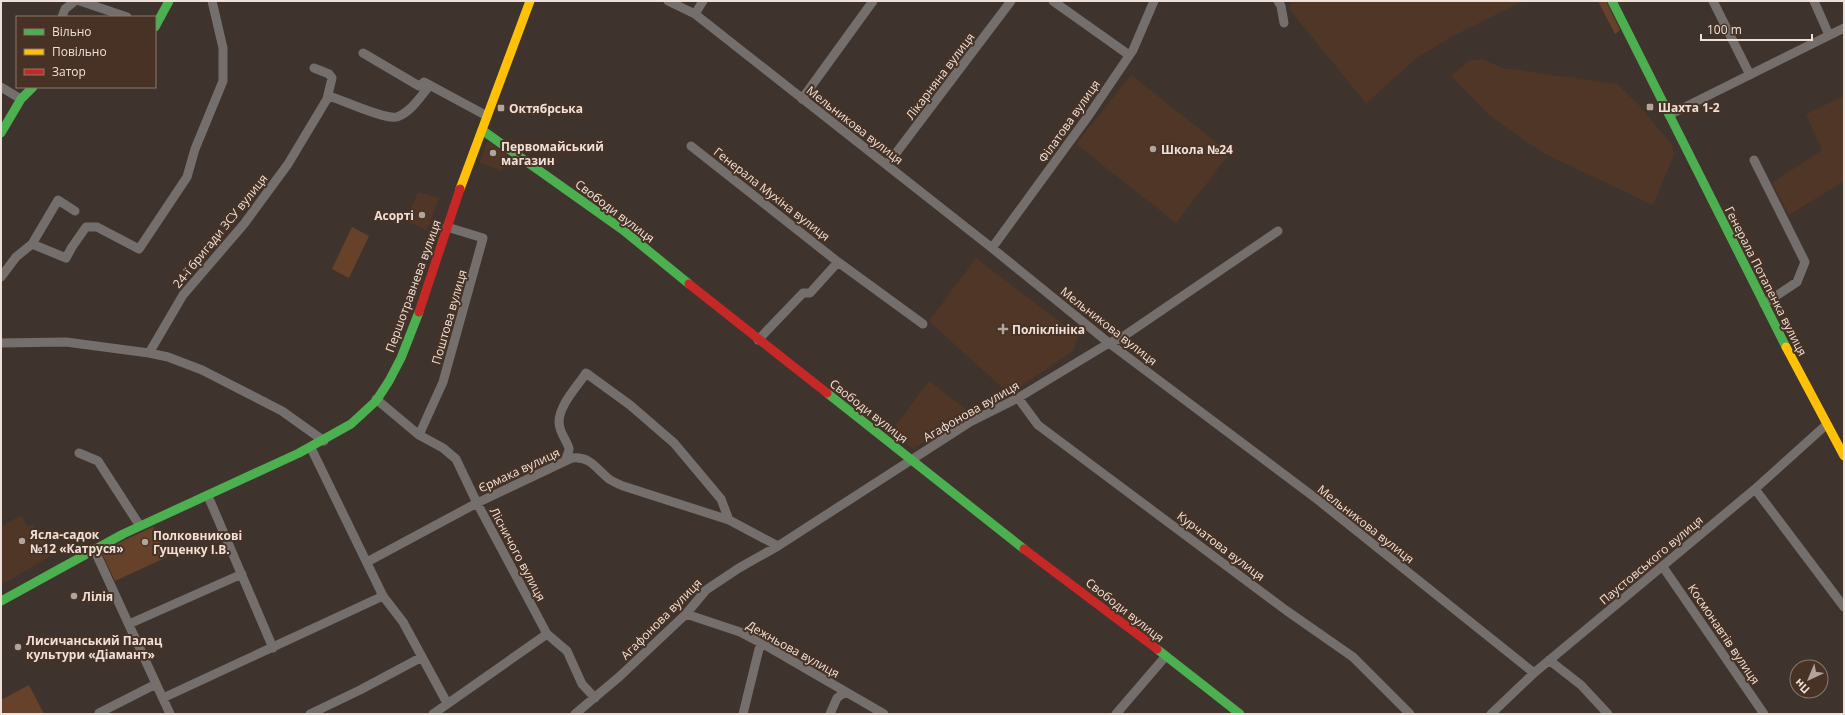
<svg xmlns="http://www.w3.org/2000/svg" width="1845" height="715" viewBox="0 0 1845 715" font-family="'Open Sans',sans-serif">
<style>
.built{fill:#4f3626}
.green{fill:#66422a}
.lines{fill:none;stroke-linecap:round;stroke-linejoin:round}
.street{stroke:#746f6c;stroke-width:9}
.fast{stroke:#4caf50;stroke-width:9}
.slow{stroke:#ffc107;stroke-width:9}
.jam{stroke:#c62828;stroke-width:9}
.poi-dot{fill:#b1a49d;stroke:#473225;stroke-width:1.5}
.labels{text-anchor:middle;dominant-baseline:central;stroke-width:4;stroke-linejoin:round;paint-order:stroke}
.street-label{font-size:12px;fill:#efe1d9;stroke:#473225}
.poi-label{font-size:12px;font-weight:bold;fill:#efe1d9;stroke:#473225;text-anchor:start}
</style>
<rect width="100%" height="100%" fill="#3f342d"/>
<!-- built -->
<path class="built" d="M 1291,1 L 1523,1 L 1451,37 L 1418,57 L 1366,103 L 1289,9 Z
M 1470,60 L 1484,60 L 1502,68 L 1617,84 L 1638,104 L 1672,145 L 1674,155 L 1653,205 L 1543,153 L 1489,115 L 1451,76 Z
M 1131,75 L 1230,153 L 1176,223 L 1076,144 Z
M 1844,96 L 1844,181 L 1789,215 L 1772,183 L 1822,150 L 1806,114 Z
M 489,142 L 506,154 L 502,171 L 480,163 L 486,144 Z
M 418,192 L 439,198 L 427,230 L 406,221 Z
M 976,258 L 1078,336 L 1073,351 L 1009,394 L 929,321 Z
M 929,381 L 971,413 L 913,449 L 891,432 Z
M 21,515 L 28,527 L 33,524 L 52,555 L 3,584 L 1,580 L 1,527 Z"/>
<!-- green -->
<path class="green" d="M 1598,1 L 1606,1 L 1620,30 L 1615,34 Z
M 352,227 L 369,236 L 349,278 L 332,269 Z
M 153,527 L 167,557 L 115,581 L 101,551 Z
M 29,685 L 44,714 L 1,714 L 1,700 Z"/>
<g class="lines">
<!-- street -->
<path class="street" d="M 80,1 L 127,17
M 668,1 L 695,14 L 992,248 L 1109,343 L 1318,500 L 1534,673
M 1053,1 L 1129,55
M 1278,1 L 1281,6 L 1284,23
M 1713,1 L 1750,75
M 1814,1 L 1829,35
M 695,14 L 703,1
M 62,17 L 65,9 L 75,1
M 363,53 L 419,86 L 424,82 L 487,116
M 1,87 L 21,99
M 327,99 L 332,97 C 344,101 386,120 397,117 C 411,112 421,96 430,85
M 802,99 L 873,1
M 1669,115 L 1844,28
M 691,146 L 838,262 L 923,324
M 1754,160 L 1805,262 L 1797,282 L 1764,304
M 887,165 L 1011,1
M 32,244 L 58,200 L 75,211
M 992,248 L 1089,115 L 1133,50 L 1154,1
M 1,277 L 16,257 L 32,244 L 66,258 L 72,247 L 86,227 L 97,227 L 139,249 L 187,177 L 195,149 L 223,81 L 223,48 L 212,1
M 758,340 L 803,293 L 810,293 L 838,262
M 1,343 L 66,342 L 149,353 L 168,357 L 202,370 L 282,411 L 324,441
M 149,353 L 183,295 L 244,224 L 288,164 L 327,99 L 332,78 L 329,74 L 314,68
M 1018,398 L 1038,425 L 1287,611 L 1353,657 L 1410,714
M 376,399 L 419,435 L 443,448 L 456,459 L 477,503 L 547,634 L 567,651 L 582,684 L 595,698
M 419,435 L 443,382 L 483,238 L 447,227
M 311,448 L 383,596 L 403,622 L 447,703
M 79,453 L 98,461 L 140,526
M 565,461 C 566,458 569,452 569,449 C 568,442 559,433 559,422 C 559,405 577,387 586,373 L 630,405 L 674,443 L 721,499 L 729,520
M 1755,489 L 1844,607
M 208,496 L 273,648
M 94,549 L 170,714
M 367,562 L 477,503 L 572,458 C 591,456 596,469 609,479 C 613,482 619,484 623,486 L 729,520 L 778,546
M 1663,567 L 1764,714
M 686,614 L 740,632 L 763,644 L 884,714
M 129,624 L 242,574
M 1549,660 L 1581,685 L 1608,714
M 163,698 L 383,596
M 99,713 L 156,684
M 310,714 L 360,690 L 422,657
M 433,714 L 547,634
M 575,714 L 619,677 L 686,614 L 706,590 L 739,568 L 778,546 L 970,422 L 1018,398 L 1109,343 L 1121,338 L 1278,231
M 743,714 L 759,649 L 763,644
M 830,714 L 837,698 L 845,692
M 1116,714 L 1165,657
M 1491,714 L 1534,673 L 1755,489 L 1826,425"/>
<!-- fast -->
<path class="fast" d="M 1612,1 L 1786,347
M 155,27 L 169,1
M 482,130 L 623,230 L 689,284
M 1,133 L 21,99 L 33,87
M 827,393 L 1024,549
M 1,601 L 123,534 L 299,453 L 351,424 L 376,401 L 389,381 L 401,358 L 419,312
M 1157,649 L 1240,714"/>
<!-- slow -->
<path class="slow" d="M 460,189 L 530,1
M 1786,347 L 1844,456"/>
<!-- jam -->
<path class="jam" d="M 689,284 L 827,393
M 419,312 L 460,189
M 1024,549 L 1157,649"/>
</g>
<!-- markers -->
<g class="poi-dot">
<rect x="1646" y="103" width="8" height="8" rx="2"/>
<rect x="497" y="104" width="8" height="8" rx="2"/>
<circle cx="1153" cy="149" r="4"/>
<circle cx="493" cy="153" r="4"/>
<circle cx="422" cy="215" r="4"/>
<path d="M1001 323h4v4h4v4h-4v4h-4v-4h-4v-4h4z"/>
<circle cx="22" cy="541" r="4"/>
<circle cx="145" cy="542" r="4"/>
<circle cx="74" cy="596" r="4"/>
<circle cx="18" cy="647" r="4"/>
</g>
<g class="labels">
<!-- street labels -->
<g class="street-label">
<text transform="translate(940 76) rotate(-53)">Лікарняна вулиця</text>
<text transform="translate(1069 121) rotate(-55)">Філатова вулиця</text>
<text transform="translate(855 125) rotate(38)">Мельникова вулиця</text>
<text transform="translate(772 194) rotate(38)">Генерала Мухіна вулиця</text>
<text transform="translate(615 211) rotate(37)">Свободи вулиця</text>
<text transform="translate(220 231) rotate(-51)">24-ї бригади ЗСУ вулиця</text>
<text transform="translate(1766 281) rotate(63)">Генерала Потапенка вулиця</text>
<text transform="translate(413 286) rotate(-70)">Першотравнева вулиця</text>
<text transform="translate(449 317) rotate(-74)">Поштова вулиця</text>
<text transform="translate(1109 326) rotate(38)">Мельникова вулиця</text>
<text transform="translate(869 411) rotate(38)">Свободи вулиця</text>
<text transform="translate(971 411) rotate(-30)">Агафонова вулиця</text>
<text transform="translate(519 470) rotate(-25)">Єрмака вулиця</text>
<text transform="translate(1366 524) rotate(38)">Мельникова вулиця</text>
<text transform="translate(1221 546) rotate(37)">Курчатова вулиця</text>
<text transform="translate(518 554) rotate(62)">Лісничого вулиця</text>
<text transform="translate(1651 560) rotate(-40)">Паустовського вулиця</text>
<text transform="translate(1125 610) rotate(38)">Свободи вулиця</text>
<text transform="translate(661 619) rotate(-45)">Агафонова вулиця</text>
<text transform="translate(1724 634) rotate(56)">Космонавтів вулиця</text>
<text transform="translate(793 649) rotate(29)">Дежньова вулиця</text>
</g>
<!-- poi labels -->
<g class="poi-label">
<text x="1658" y="107">Шахта 1-2</text>
<text x="509" y="108">Октябрська</text>
<text x="501" y="146">Первомайський<tspan x="501" dy="14">магазин</tspan></text>
<text x="1161" y="149">Школа №24</text>
<text x="414" y="215" text-anchor="end">Асорті</text>
<text x="1012" y="329">Поліклініка</text>
<text x="30" y="534">Ясла-садок<tspan x="30" dy="14">№12 «Катруся»</tspan></text>
<text x="153" y="535">Полковникові<tspan x="153" dy="14">Гущенку І.В.</tspan></text>
<text x="82" y="596">Лілія</text>
<text x="26" y="640">Лисичанський Палац<tspan x="26" dy="14">культури «Діамант»</tspan></text>
</g>
</g>
<!-- border -->
<rect width="1845" height="715" fill="none" stroke="#efe1d9" stroke-width="4"/>
<!-- legend -->
<rect x="16" y="16" width="140" height="72" fill="#473225" stroke="#8a786d"/>
<rect x="24" y="29" width="20" height="6" fill="#4caf50" stroke="#8a786d"/>
<text x="52" y="36" font-size="12" fill="#efe1d9">Вільно</text>
<rect x="24" y="49" width="20" height="6" fill="#ffc107" stroke="#8a786d"/>
<text x="52" y="56" font-size="12" fill="#efe1d9">Повільно</text>
<rect x="24" y="69" width="20" height="6" fill="#c62828" stroke="#8a786d"/>
<text x="52" y="76" font-size="12" fill="#efe1d9">Затор</text>
<!-- north arrow -->
<g transform="translate(1809 679) rotate(224)"><circle r="19" fill="#473225" stroke="#8a786d"/>
<path d="M0-3L7 15L0 10L-7 15Z" fill="#b1a49d"/>
<text y="-6" font-size="11" font-weight="bold" text-anchor="middle" fill="#efe1d9">Пн</text>
</g>
<!-- scale -->
<path d="M1701 34v6h111v-6" fill="none" stroke="#efe1d9" stroke-width="2"/>
<text x="1707" y="34" font-size="12" fill="#efe1d9" stroke="#473225" stroke-width="3" paint-order="stroke">100 m</text>
</svg>
